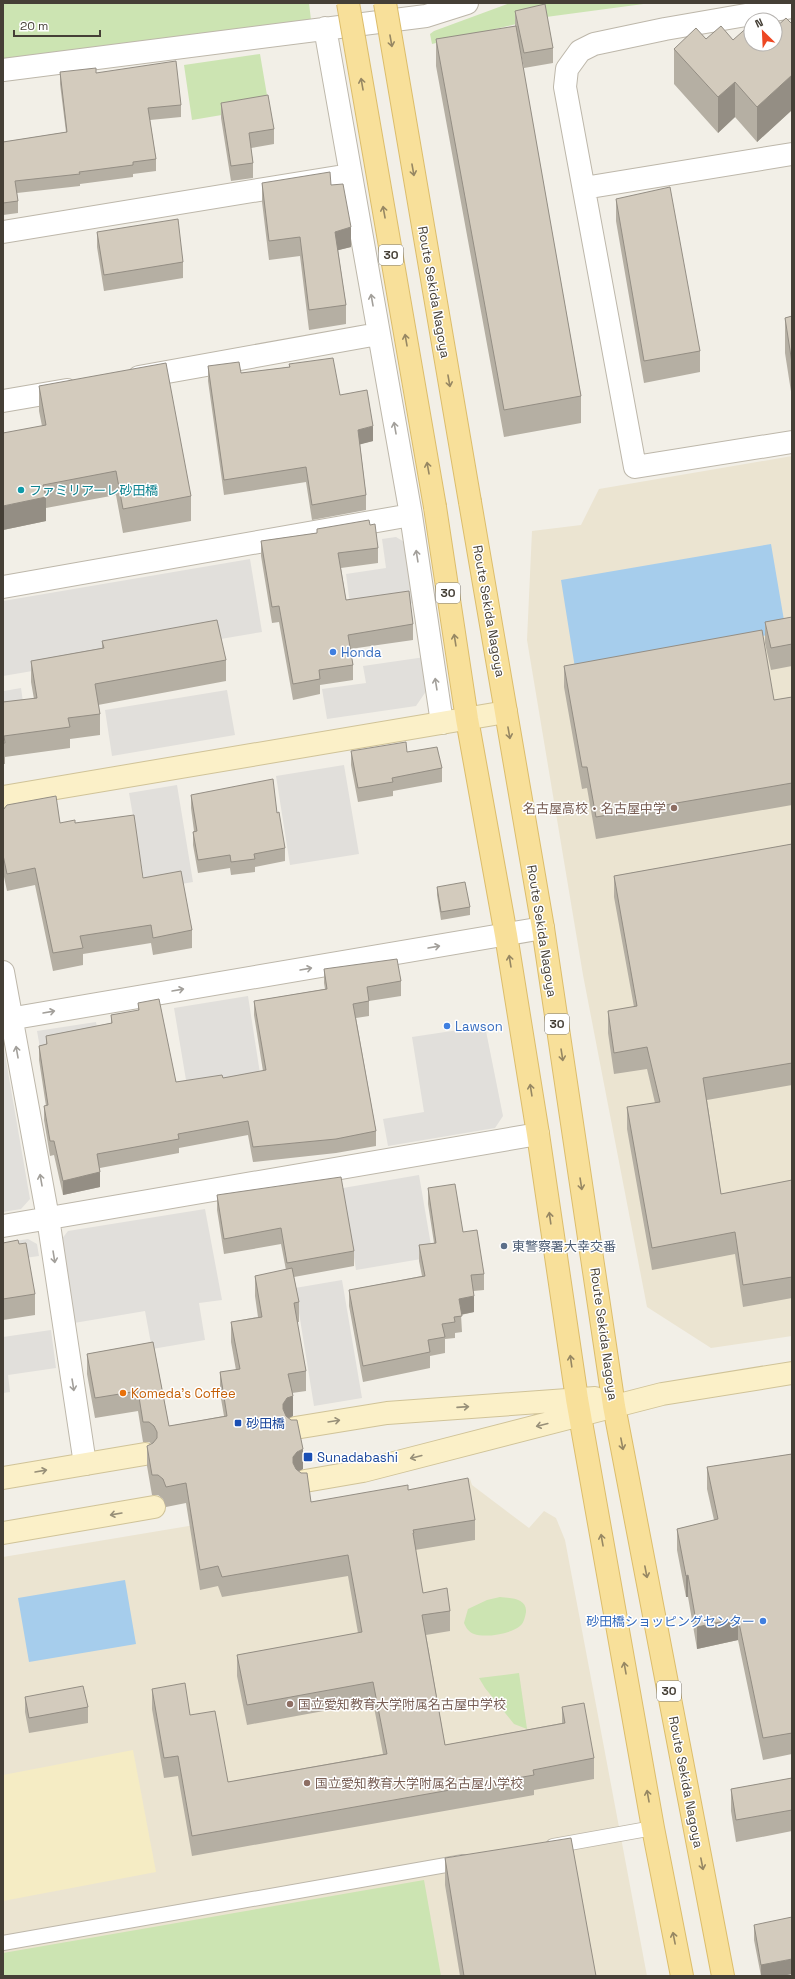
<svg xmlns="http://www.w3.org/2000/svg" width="795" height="1979" viewBox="0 0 795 1979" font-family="'Space Grotesk','Noto Sans JP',sans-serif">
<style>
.education{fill:#ebe4d1}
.green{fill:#cce4b2}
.sand{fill:#f5ecc4}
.parking{fill:#e1dfdb}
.water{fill:#a6cdec}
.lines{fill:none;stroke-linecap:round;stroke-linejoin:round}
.lane-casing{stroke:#bdb7aa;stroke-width:16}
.street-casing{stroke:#bdb7aa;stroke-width:24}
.secondary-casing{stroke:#d0c398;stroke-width:24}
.primary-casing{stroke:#dcbd6b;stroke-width:24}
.lane{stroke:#fff;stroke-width:14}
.street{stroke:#fff;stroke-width:22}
.secondary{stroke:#fbf0c8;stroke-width:22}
.primary{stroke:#f8e09a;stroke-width:22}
.primary-bridge-casing{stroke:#dcbd6b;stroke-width:24;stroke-linecap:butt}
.primary-bridge{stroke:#f8e09a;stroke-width:22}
.wall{fill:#b5afa3}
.shaded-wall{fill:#948e84}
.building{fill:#d3cbbd;stroke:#948e84}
.oneway{stroke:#968763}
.oneway2{stroke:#a29f9a}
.oneway3{stroke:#978f78}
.culture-dot{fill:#0f9aa8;stroke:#fff;stroke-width:1.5}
.shop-dot{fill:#3f7fe0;stroke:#fff;stroke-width:1.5}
.education-dot{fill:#8d6e63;stroke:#fff;stroke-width:1.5}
.service-dot{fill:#5c6f8a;stroke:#fff;stroke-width:1.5}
.food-dot{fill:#e8710a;stroke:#fff;stroke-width:1.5}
.transit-dot{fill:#1a4fb4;stroke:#fff;stroke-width:1.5}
.labels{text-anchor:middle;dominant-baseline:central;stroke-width:3;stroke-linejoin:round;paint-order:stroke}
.shield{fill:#fff;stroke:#7d7972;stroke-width:1}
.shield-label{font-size:12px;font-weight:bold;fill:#453f36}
.street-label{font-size:13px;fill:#453f36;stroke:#fff}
.culture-label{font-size:13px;fill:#0d838f;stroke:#fff;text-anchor:start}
.shop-label{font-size:13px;fill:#366cbe;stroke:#fff;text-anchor:start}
.education-label{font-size:13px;fill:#785e54;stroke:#fff;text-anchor:start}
.service-label{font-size:13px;fill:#4e5e75;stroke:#fff;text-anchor:start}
.food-label{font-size:13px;fill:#c56008;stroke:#fff;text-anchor:start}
.transit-label{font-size:13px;fill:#164399;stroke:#fff;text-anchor:start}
</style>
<rect width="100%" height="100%" fill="#f2efe7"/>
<!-- education -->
<path class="education" d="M 792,456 L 792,1336 L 711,1348 L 647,1307 L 583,975 L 527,640 L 532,531 L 581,525 L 599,489 Z
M 470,1479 L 472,1485 L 529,1528 L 544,1511 L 556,1518 L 565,1540 L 647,1976 L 3,1976 L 3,1557 Z"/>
<!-- green -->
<path class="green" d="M 3,3 L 309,3 L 311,20 L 3,59 Z
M 510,3 L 651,3 L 546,17 L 432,44 L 430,34 L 434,31 Z
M 260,54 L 269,107 L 192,120 L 184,65 Z
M 500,1597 C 510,1598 527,1598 526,1612 C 525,1617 524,1623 520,1626 C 511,1634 485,1638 474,1634 C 469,1632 466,1628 464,1623 L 468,1609 L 487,1600 Z
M 519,1673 L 527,1729 L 514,1724 L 485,1688 L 479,1678 Z
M 424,1880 L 441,1976 L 3,1976 L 3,1953 Z"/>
<!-- sand -->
<path class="sand" d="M 133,1750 L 156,1872 L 3,1901 L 3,1775 Z"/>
<!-- parking -->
<path class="parking" d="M 396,537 L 406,543 L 414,603 L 351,612 L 346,574 L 386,568 L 382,539 Z
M 250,559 L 262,632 L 3,676 L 3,601 Z
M 425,657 L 429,687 L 416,706 L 327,719 L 322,689 L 366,683 L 363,666 Z
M 3,684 L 4,691 L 21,688 L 23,702 L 3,706 Z
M 227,690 L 235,735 L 112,756 L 105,710 Z
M 344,765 L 359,854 L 290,865 L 276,776 Z
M 177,785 L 193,882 L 146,890 L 129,793 Z
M 248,996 L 261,1080 L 188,1092 L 174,1008 Z
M 96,1022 L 100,1045 L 40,1048 L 37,1031 Z
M 485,1026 L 503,1116 L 495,1128 L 388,1146 L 383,1119 L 424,1112 L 412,1037 Z
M 3,1043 L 30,1199 L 21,1209 L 3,1212 Z
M 419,1175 L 433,1257 L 356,1270 L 343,1188 Z
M 205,1209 L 222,1300 L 199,1303 L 205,1340 L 152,1349 L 145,1311 L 74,1323 L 61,1240 L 68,1231 Z
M 28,1239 L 37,1244 L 39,1256 L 3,1261 L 3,1243 Z
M 342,1280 L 362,1398 L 314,1406 L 295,1288 Z
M 51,1330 L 56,1368 L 8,1375 L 10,1392 L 3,1393 L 3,1337 Z"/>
<!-- water -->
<path class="water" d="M 771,544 L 786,632 L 575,668 L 561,580 Z
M 125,1580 L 136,1644 L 29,1662 L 18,1598 Z"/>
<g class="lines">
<!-- lane casing -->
<g class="lane-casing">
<path id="lane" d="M 553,1846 L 653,1828
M 3,1943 L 463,1862"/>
</g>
<!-- street casing -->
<g class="street-casing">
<path id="street" d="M 792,7 L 665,29 L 594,44 L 580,51 L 567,69 L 565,87 L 635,467 L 792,442
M 325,28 L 411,515 L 442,723
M 3,70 L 426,16 L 467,3
M 584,188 L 792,154
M 3,232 L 350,175
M 139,377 L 378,334
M 3,401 L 67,390
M 3,587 L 411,515
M 3,972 L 48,1218 L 85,1464
M 3,1020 L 543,928
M 3,1226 L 538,1134"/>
</g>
<!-- secondary casing -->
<g class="secondary-casing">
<path id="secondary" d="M 3,797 L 506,712
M 295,1428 L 387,1413 L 595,1398
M 3,1478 L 145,1454
M 305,1481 L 363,1471 L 662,1394 L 792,1373
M 3,1533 L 154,1507"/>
</g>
<!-- primary casing -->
<g class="primary-casing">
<path id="primary" d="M 470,502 L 543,928 L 614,1406 L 723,1976
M 435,507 L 467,719 L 506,935 L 538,1134 L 577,1399 L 653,1828 L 682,1976"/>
</g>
<!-- lane -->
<use href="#lane" class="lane"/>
<!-- street -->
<use href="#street" class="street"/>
<!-- secondary -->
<use href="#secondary" class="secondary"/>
<!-- primary -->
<use href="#primary" class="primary"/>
<!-- primary-bridge casing -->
<g class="primary-bridge-casing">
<path id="primary-bridge" d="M 348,3 L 435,507
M 385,3 L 470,502"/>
</g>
<!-- primary-bridge -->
<use href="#primary-bridge" class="primary-bridge"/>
</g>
<!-- wall -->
<path class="wall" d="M 515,11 L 553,48 L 553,63 L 524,68 L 519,45 L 581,396 L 581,423 L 504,437 L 436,66 L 436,39 L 515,27 Z
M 792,24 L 792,110 L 757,142 L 735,117 L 718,133 L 674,84 L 674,49 L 706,39 L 733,40 L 751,44 Z
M 60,72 L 96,73 L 181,105 L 181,117 L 150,120 L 156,159 L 156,171 L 133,174 L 133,177 L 80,184 L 80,186 L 17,193 L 18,201 L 18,213 L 3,215 L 3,142 L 66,132 L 60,84 Z
M 221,103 L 274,129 L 274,144 L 251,148 L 253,163 L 253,178 L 231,181 L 221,118 Z
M 262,183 L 331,185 L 351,247 L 338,250 L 346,305 L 346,324 L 309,330 L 300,256 L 269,260 L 262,202 Z
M 616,199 L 700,351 L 700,372 L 644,383 L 616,221 Z
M 97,232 L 183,262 L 183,278 L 104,291 L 97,247 Z
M 792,316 L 792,398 L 785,353 L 785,318 Z
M 289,364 L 340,395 L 373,441 L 360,444 L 366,495 L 366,510 L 312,520 L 306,482 L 224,495 L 208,381 L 208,366 L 241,373 L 289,367 Z
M 39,386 L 191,496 L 191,521 L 123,533 L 116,495 L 46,508 L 46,521 L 3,530 L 42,426 L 39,411 Z
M 370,525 L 378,548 L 378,563 L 341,568 L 346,600 L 413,624 L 413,640 L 350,649 L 353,665 L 353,680 L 320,685 L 320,694 L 293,700 L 279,622 L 272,623 L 261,556 L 261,541 L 317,533 L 317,529 Z
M 792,617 L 792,666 L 771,670 L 765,643 L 765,622 Z
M 102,641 L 226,660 L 226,681 L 98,705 L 100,714 L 100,735 L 70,739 L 70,748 L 5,757 L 5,764 L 3,764 L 3,702 L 34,699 L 31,682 L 31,661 L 102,648 Z
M 564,666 L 774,700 L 792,697 L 792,805 L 596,839 L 587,788 L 582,789 L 564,687 Z
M 351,751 L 442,768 L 442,782 L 393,791 L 393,796 L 358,802 L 351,765 Z
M 191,795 L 277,813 L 285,848 L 285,861 L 255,867 L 255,872 L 231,875 L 230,868 L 198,873 L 193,845 L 193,832 L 194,831 L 191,808 Z
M 3,810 L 60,823 L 75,823 L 143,878 L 192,930 L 192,948 L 153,955 L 151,943 L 83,954 L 83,965 L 53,971 L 35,885 L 7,891 L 3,872 Z
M 792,844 L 792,1085 L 707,1100 L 721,1194 L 792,1180 L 792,1298 L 743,1307 L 735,1254 L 652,1270 L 627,1129 L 627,1107 L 655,1103 L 647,1069 L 614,1074 L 608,1033 L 608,1011 L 634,1007 L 614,897 L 614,876 Z
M 437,887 L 470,907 L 470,915 L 441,920 L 437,895 Z
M 324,969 L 401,981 L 401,996 L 369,1001 L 369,1016 L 356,1018 L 376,1131 L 376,1146 L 336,1153 L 253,1162 L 248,1135 L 179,1148 L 179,1153 L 100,1168 L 100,1187 L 63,1195 L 54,1155 L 50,1156 L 44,1120 L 44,1106 L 46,1106 L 39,1060 L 39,1046 L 46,1044 L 46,1036 L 111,1023 L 111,1015 L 138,1011 L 138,1003 L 176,1082 L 223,1078 L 263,1071 L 254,1015 L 254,1001 L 325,989 L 324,983 Z
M 428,1188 L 463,1232 L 484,1274 L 484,1290 L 473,1291 L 474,1312 L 461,1315 L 462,1332 L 455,1333 L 455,1338 L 445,1339 L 445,1353 L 430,1356 L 430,1368 L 363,1382 L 349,1306 L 349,1290 L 422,1276 L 419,1261 L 419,1245 L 434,1243 L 428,1204 Z
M 217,1195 L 354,1251 L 354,1266 L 294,1277 L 299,1302 L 299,1322 L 297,1322 L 306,1371 L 306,1391 L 292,1393 L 293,1416 L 288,1418 L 303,1469 L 298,1471 L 311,1502 L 408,1490 L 475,1520 L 475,1540 L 415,1550 L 423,1593 L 450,1611 L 450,1631 L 426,1635 L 445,1745 L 562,1723 L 562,1707 L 594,1758 L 594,1779 L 534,1790 L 534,1795 L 192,1856 L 178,1776 L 164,1778 L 152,1709 L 152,1689 L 190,1715 L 228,1782 L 383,1754 L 373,1702 L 247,1725 L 237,1676 L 237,1655 L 358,1633 L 348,1576 L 222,1597 L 218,1586 L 200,1590 L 186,1503 L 166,1507 L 163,1499 L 158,1495 L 152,1495 L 147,1466 L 147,1446 L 152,1444 L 149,1442 L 143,1442 L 138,1411 L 95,1418 L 87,1374 L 87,1354 L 153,1342 L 169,1426 L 224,1416 L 220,1393 L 220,1372 L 236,1370 L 231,1342 L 231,1322 L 258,1317 L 255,1296 L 255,1276 L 286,1270 L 281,1244 L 224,1254 L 217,1210 Z
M 3,1243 L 35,1294 L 35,1315 L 3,1320 Z
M 792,1454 L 792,1754 L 763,1760 L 738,1640 L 697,1649 L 688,1597 L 686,1597 L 677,1550 L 677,1529 L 714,1520 L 707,1489 L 707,1467 Z
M 25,1697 L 88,1707 L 88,1723 L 29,1733 L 25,1712 Z
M 792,1778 L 792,1831 L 736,1842 L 731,1811 L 731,1789 Z
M 445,1858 L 596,1976 L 460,1976 L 445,1885 Z
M 754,1925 L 792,1974 L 782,1976 L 761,1976 L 754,1940 Z"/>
<!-- shaded-wall -->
<path class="shaded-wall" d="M 792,75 L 792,110 L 757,142 L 757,107 Z
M 735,82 L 735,117 L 718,133 L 718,97 Z
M 351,227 L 351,247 L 335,251 L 335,232 Z
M 373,426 L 373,441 L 358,445 L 358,430 Z
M 46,497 L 46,521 L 3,530 L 3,506 Z
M 100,1172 L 100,1187 L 63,1195 L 63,1181 Z
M 474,1296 L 474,1312 L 459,1315 L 459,1299 Z
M 293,1396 L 293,1416 L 287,1419 L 283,1409 L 283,1404 L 287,1398 Z
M 303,1449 L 303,1469 L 297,1472 L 293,1463 L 293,1457 L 297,1452 Z
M 688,1575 L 688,1597 L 686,1597 L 686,1576 Z
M 738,1618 L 738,1640 L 697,1649 L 697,1627 Z
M 792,1959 L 792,1974 L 782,1976 L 761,1976 L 761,1965 Z"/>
<!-- building -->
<path class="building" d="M 545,4 L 553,48 L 524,53 L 515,11 Z
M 760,16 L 764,20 L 755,20 Z
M 786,18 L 792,24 L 792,75 L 757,107 L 735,82 L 718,97 L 674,49 L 696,28 L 706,39 L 721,26 L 733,40 L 751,24 L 751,44 L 775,44 L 775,28 Z
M 516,26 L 581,396 L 504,410 L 436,39 Z
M 176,61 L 181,105 L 148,108 L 156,159 L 133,162 L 133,165 L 79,172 L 80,174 L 15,181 L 18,201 L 3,203 L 3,142 L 67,132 L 60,72 L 96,68 L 96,73 Z
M 268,95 L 274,129 L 249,133 L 253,163 L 231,166 L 221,103 Z
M 330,172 L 331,185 L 343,184 L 351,227 L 335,232 L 346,305 L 309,310 L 300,237 L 269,241 L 262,183 Z
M 670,187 L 700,351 L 644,361 L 616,199 Z
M 178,219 L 183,262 L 104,275 L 97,232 Z
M 792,316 L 792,363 L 785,318 Z
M 333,358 L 340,395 L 367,390 L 373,426 L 358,430 L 366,495 L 312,505 L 306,467 L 224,480 L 208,366 L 239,362 L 241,373 L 290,367 L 289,364 Z
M 166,363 L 191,496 L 123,509 L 116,471 L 43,485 L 46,497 L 3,506 L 3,433 L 46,425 L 39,386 Z
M 369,520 L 370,525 L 375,524 L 378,548 L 338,553 L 346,600 L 409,591 L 413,624 L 348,635 L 353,665 L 319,670 L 320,679 L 293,684 L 279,606 L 272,607 L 261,541 L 317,533 L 317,529 Z
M 792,617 L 792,644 L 771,648 L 765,622 Z
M 217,620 L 226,660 L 95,684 L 100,714 L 68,718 L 70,727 L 4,736 L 5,743 L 3,743 L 3,702 L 37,698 L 31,661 L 104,648 L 102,641 Z
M 762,630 L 774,700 L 792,697 L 792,783 L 596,817 L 587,767 L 582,767 L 564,666 Z
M 406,742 L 407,752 L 437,747 L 442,768 L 392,778 L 393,782 L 358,788 L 351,751 Z
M 273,779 L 277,813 L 279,812 L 285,848 L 254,854 L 255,859 L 231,862 L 230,855 L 198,860 L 193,832 L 197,831 L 191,795 Z
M 56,796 L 60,823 L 75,820 L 75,823 L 134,815 L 143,878 L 181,871 L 192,930 L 153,938 L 151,925 L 80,936 L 83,948 L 53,953 L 35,868 L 7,874 L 3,855 L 3,810 L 7,805 Z
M 792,844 L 792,1063 L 703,1078 L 721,1194 L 792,1180 L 792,1277 L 743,1285 L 735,1232 L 652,1248 L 627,1107 L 660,1102 L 647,1047 L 614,1053 L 608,1011 L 637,1006 L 614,876 Z
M 465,882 L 470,907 L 441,912 L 437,887 Z
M 397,959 L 401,981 L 367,987 L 369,1001 L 353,1004 L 376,1131 L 336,1139 L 253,1147 L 248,1121 L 178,1134 L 179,1139 L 97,1154 L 100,1172 L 63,1181 L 54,1141 L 50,1141 L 44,1106 L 48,1105 L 39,1046 L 47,1044 L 46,1036 L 112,1023 L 111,1015 L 139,1010 L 138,1003 L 159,999 L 176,1082 L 222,1075 L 223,1078 L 266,1070 L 254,1001 L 327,989 L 324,969 Z
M 341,1177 L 354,1251 L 287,1263 L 281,1228 L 224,1239 L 217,1195 Z
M 455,1184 L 463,1232 L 477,1230 L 484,1274 L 471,1275 L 474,1296 L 459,1299 L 462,1316 L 454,1317 L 455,1322 L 442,1324 L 445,1337 L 428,1340 L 430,1352 L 363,1366 L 349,1290 L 425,1276 L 419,1245 L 436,1243 L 428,1188 Z
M 18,1240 L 19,1244 L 26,1243 L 35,1294 L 3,1299 L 3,1243 Z
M 292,1268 L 299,1302 L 294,1303 L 306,1371 L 288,1374 L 293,1396 L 287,1398 L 283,1404 L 283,1409 L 286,1416 L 291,1420 L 297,1420 L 303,1449 L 297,1452 L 293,1457 L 293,1463 L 296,1469 L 301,1473 L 307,1473 L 311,1502 L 408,1485 L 408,1490 L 468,1478 L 475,1520 L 413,1530 L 414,1533 L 413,1533 L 423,1593 L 447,1588 L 450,1611 L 422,1615 L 445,1745 L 565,1723 L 562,1707 L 584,1703 L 594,1758 L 533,1770 L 534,1775 L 192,1836 L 178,1756 L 164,1758 L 152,1689 L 185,1683 L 190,1715 L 215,1711 L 228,1782 L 387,1754 L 373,1682 L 247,1705 L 237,1655 L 362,1632 L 348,1555 L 222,1577 L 218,1566 L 200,1570 L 186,1483 L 166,1487 L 163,1479 L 158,1475 L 152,1475 L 147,1446 L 153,1443 L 157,1438 L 157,1432 L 154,1426 L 149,1422 L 143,1422 L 138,1391 L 95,1398 L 87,1354 L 153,1342 L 169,1426 L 227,1416 L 220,1372 L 240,1369 L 231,1322 L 262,1317 L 255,1276 Z
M 792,1454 L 792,1733 L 763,1738 L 738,1618 L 697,1627 L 688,1575 L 686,1576 L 677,1529 L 718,1519 L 707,1467 Z
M 83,1686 L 88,1707 L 29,1718 L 25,1697 Z
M 792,1778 L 792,1810 L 736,1820 L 731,1789 Z
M 571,1838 L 596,1976 L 464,1976 L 445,1858 Z
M 792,1917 L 792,1959 L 761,1965 L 754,1925 Z"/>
<!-- one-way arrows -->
<defs><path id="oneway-shaft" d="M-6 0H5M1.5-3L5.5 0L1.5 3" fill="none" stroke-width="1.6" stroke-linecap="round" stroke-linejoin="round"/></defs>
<g class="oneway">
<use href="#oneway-shaft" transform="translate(391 41) rotate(80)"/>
<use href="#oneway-shaft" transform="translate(362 84) rotate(-100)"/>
<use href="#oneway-shaft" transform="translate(413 170) rotate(80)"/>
<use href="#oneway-shaft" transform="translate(384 212) rotate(-100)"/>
<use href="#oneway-shaft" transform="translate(406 340) rotate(-100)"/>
<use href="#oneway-shaft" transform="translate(449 381) rotate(80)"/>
<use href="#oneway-shaft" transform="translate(428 468) rotate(-100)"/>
<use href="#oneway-shaft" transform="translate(455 640) rotate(-99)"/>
<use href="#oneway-shaft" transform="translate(509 733) rotate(80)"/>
<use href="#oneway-shaft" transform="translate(510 961) rotate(-99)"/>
<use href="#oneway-shaft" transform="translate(562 1055) rotate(81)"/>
<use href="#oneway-shaft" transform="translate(531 1090) rotate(-99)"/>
<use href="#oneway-shaft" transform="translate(581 1184) rotate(81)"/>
<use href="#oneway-shaft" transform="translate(550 1218) rotate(-98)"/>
<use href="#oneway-shaft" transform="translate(571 1361) rotate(-98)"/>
<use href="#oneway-shaft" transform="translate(622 1444) rotate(79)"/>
<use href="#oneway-shaft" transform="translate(602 1540) rotate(-100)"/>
<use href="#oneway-shaft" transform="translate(646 1572) rotate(79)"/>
<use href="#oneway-shaft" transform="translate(625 1668) rotate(-100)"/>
<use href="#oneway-shaft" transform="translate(648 1796) rotate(-100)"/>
<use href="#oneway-shaft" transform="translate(702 1864) rotate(79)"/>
<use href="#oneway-shaft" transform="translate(674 1938) rotate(-101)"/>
</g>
<g class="oneway2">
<use href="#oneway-shaft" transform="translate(372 300) rotate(-100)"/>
<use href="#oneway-shaft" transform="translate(395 428) rotate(-100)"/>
<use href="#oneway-shaft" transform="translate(417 556) rotate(-99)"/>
<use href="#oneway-shaft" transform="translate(436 684) rotate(-99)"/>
<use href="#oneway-shaft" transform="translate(434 947) rotate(-10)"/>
<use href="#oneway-shaft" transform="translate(306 969) rotate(-10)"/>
<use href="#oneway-shaft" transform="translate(178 990) rotate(-10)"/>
<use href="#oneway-shaft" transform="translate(49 1012) rotate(-10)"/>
<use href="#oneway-shaft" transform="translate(17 1052) rotate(-100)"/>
<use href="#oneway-shaft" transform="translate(41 1180) rotate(-100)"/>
<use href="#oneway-shaft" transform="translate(54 1257) rotate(81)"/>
<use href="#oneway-shaft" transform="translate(73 1385) rotate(81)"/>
</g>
<g class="oneway3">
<use href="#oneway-shaft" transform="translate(463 1407) rotate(-4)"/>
<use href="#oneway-shaft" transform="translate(334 1421) rotate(-9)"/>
<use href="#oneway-shaft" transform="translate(542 1425) rotate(166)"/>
<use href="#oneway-shaft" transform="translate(416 1457) rotate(166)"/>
<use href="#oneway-shaft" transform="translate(41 1471) rotate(-10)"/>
<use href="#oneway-shaft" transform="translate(116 1514) rotate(170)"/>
</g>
<!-- markers -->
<circle class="culture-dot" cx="21" cy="490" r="4"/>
<g class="shop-dot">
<circle cx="333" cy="652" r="4"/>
<circle cx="447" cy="1026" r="4"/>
<circle cx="763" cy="1621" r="4"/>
</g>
<g class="education-dot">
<circle cx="674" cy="808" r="4"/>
<circle cx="290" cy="1704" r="4"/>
<circle cx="307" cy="1783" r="4"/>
</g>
<circle class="service-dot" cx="504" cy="1246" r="4"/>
<circle class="food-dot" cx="123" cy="1393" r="4"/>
<g class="transit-dot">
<rect x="234" y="1419" width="8" height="8" rx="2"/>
<rect x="303" y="1452" width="10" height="10" rx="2"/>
</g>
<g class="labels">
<!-- shield labels -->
<g class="shield">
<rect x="379" y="245" width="24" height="20" rx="3"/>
<rect x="436" y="583" width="24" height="20" rx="3"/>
<rect x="545" y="1014" width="24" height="20" rx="3"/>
<rect x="657" y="1681" width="24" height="20" rx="3"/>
</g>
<g class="shield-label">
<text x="391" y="255">30</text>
<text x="448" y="593">30</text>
<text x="557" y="1024">30</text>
<text x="669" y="1691">30</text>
</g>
<!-- street labels -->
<g class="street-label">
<text transform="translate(434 292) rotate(80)">Route Sekida Nagoya</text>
<text transform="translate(489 611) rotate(80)">Route Sekida Nagoya</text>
<text transform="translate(542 931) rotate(81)">Route Sekida Nagoya</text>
<text transform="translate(604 1334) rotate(82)">Route Sekida Nagoya</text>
<text transform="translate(686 1782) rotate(79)">Route Sekida Nagoya</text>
</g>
<!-- culture labels -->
<g class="culture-label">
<text x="29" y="490">ファミリアーレ砂田橋</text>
</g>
<!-- shop labels -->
<g class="shop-label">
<text x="341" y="652">Honda</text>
<text x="455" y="1026">Lawson</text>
<text x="755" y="1621" text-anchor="end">砂田橋ショッピングセンター</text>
</g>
<!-- education labels -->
<g class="education-label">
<text x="666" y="808" text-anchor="end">名古屋高校・名古屋中学</text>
<text x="298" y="1704">国立愛知教育大学附属名古屋中学校</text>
<text x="315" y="1783">国立愛知教育大学附属名古屋小学校</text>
</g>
<!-- service labels -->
<g class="service-label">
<text x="512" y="1246">東警察署大幸交番</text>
</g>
<!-- food labels -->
<g class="food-label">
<text x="131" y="1393">Komeda's Coffee</text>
</g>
<!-- transit labels -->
<g class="transit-label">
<text x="246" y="1423">砂田橋</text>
<text x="317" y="1457">Sunadabashi</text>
</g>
</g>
<!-- border -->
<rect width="795" height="1979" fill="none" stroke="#453f36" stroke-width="8"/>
<!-- north arrow -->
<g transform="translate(763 32) rotate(336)"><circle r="19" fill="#ffffff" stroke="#b5b2af"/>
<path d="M0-3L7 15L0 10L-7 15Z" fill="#ed4723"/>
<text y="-6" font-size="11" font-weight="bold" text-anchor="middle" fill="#453f36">N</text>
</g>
<!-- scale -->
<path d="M14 30v6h86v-6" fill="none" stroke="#453f36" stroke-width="2"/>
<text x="20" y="30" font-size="12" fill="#453f36" stroke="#ffffff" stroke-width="3" paint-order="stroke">20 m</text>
</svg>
